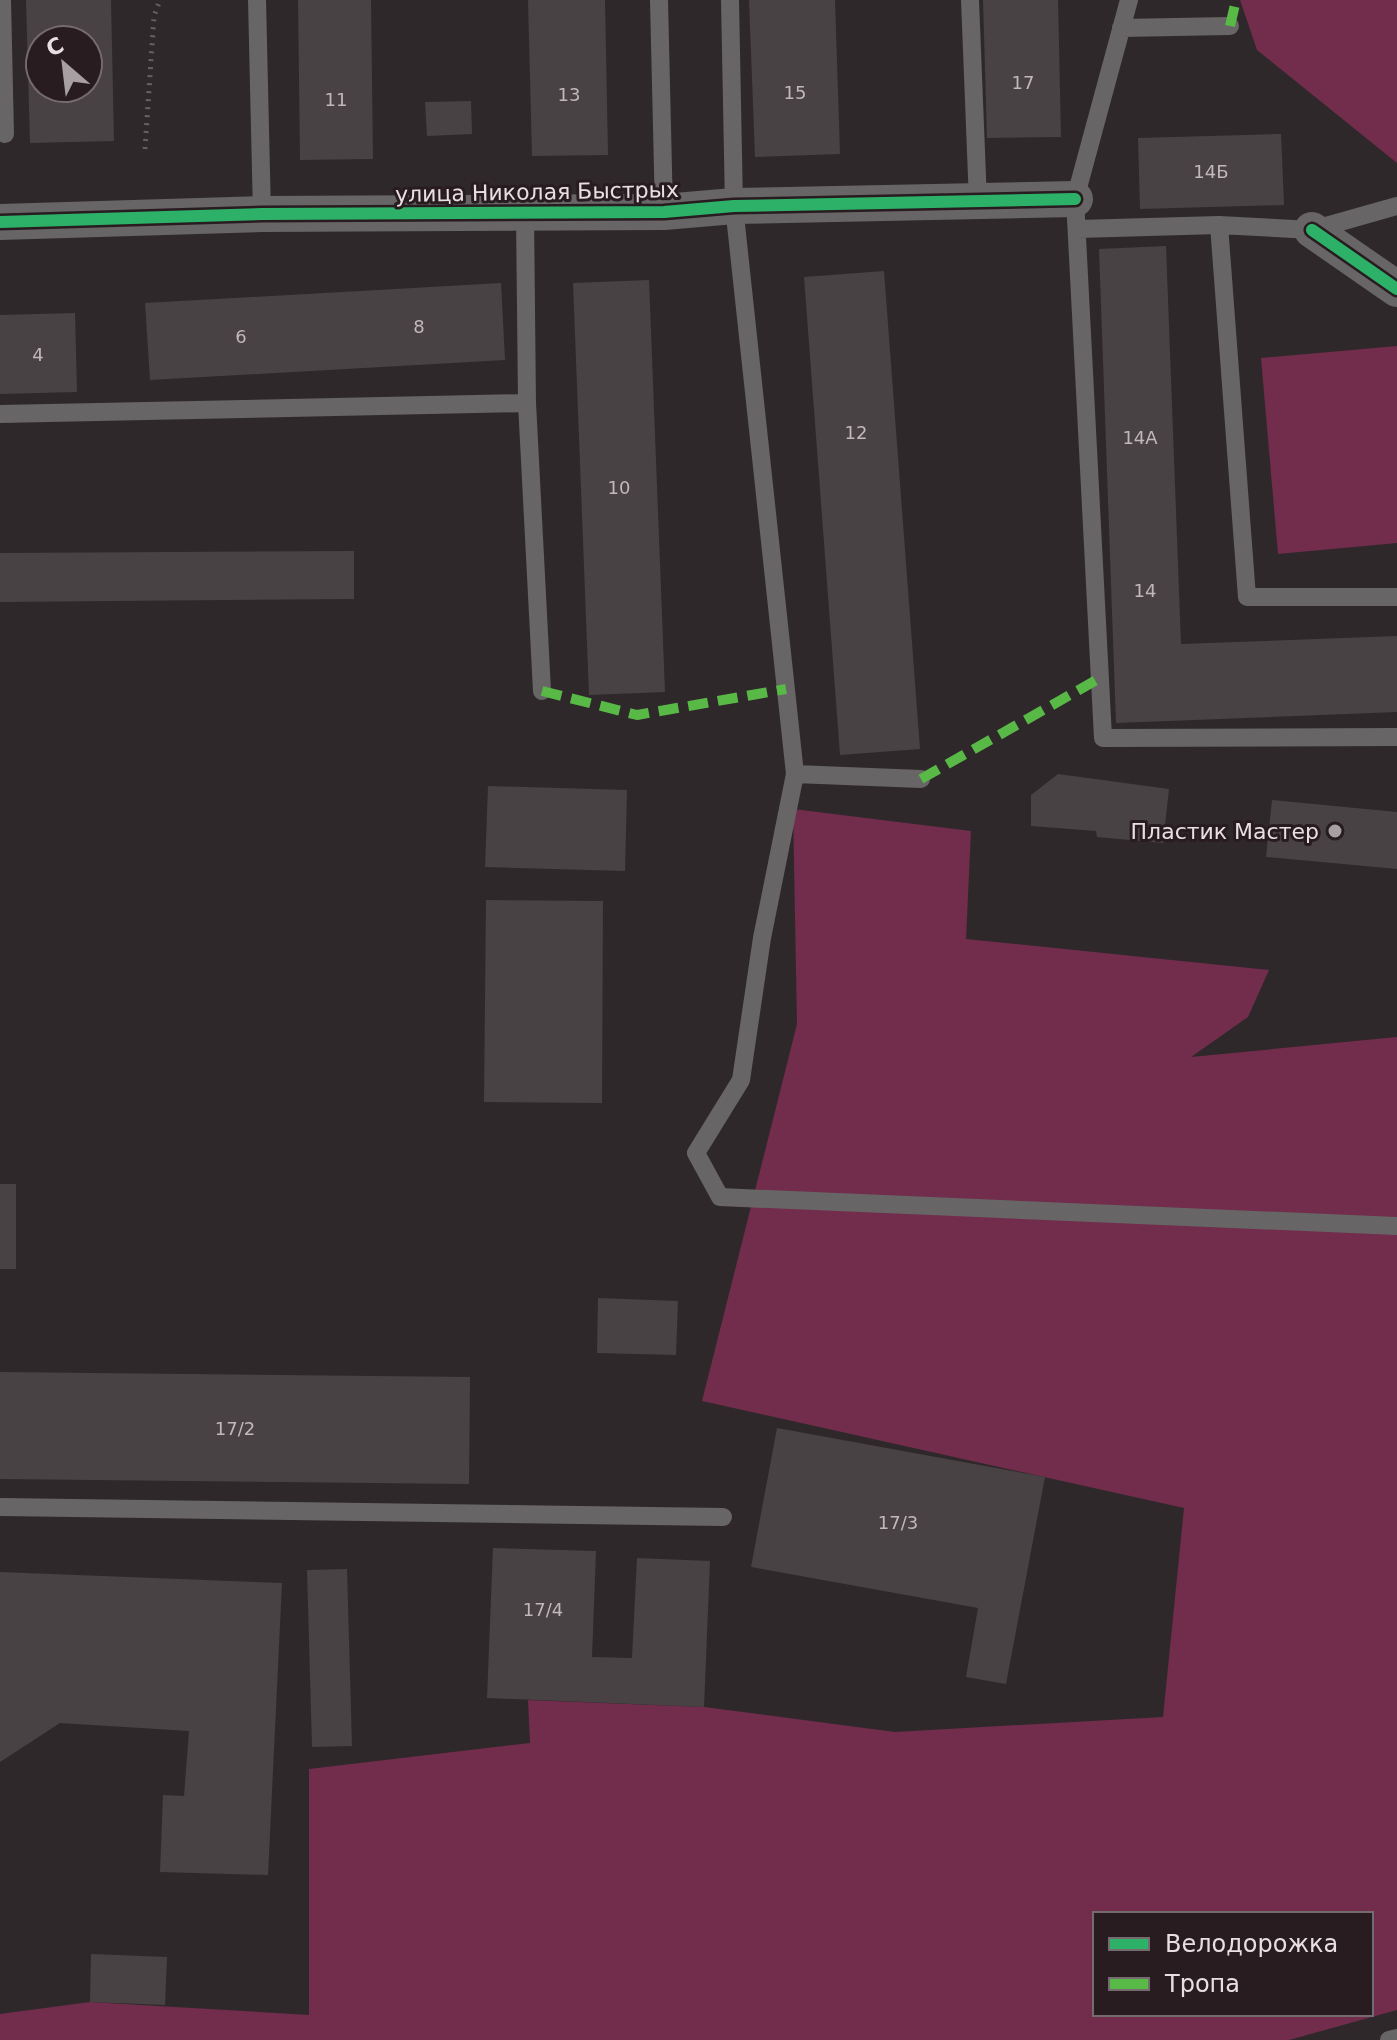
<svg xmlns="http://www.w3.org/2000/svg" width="1397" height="2040" viewBox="0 0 1397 2040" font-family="'DejaVu Sans',sans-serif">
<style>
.green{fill:#712d4b;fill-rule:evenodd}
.building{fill:#484244;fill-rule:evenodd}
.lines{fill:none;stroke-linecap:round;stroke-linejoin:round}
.path{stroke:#646162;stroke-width:5;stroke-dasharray:2 6;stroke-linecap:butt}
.lane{stroke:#686566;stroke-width:18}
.street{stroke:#686566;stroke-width:36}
.quiet{stroke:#58b947;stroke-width:10;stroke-dasharray:20 10;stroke-linecap:butt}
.cycleway-casing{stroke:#281c20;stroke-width:17}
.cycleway{stroke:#2db169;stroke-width:12}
.poi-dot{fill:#a79fa2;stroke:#281c20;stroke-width:3}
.labels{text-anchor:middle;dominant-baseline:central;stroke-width:6;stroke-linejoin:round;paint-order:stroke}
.number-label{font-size:18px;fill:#c0b8ba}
.street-label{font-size:22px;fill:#e8dfe2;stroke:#281c20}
.poi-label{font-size:22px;fill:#e8dfe2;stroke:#281c20;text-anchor:end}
</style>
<rect width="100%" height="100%" fill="#2f282b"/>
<!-- green -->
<path class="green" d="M 1240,0 L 1397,0 L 1397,163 L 1257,50 Z
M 1397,346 L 1397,543 L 1278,554 L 1261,358 Z
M 793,809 L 971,831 L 966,939 L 1269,970 L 1248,1017 L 1191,1057 L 1397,1037 L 1397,2010 L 1289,2040 L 0,2040 L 0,2014 L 90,2002 L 309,2015 L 309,1769 L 530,1743 L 528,1700 L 704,1707 L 895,1732 L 1163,1717 L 1184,1508 L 702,1401 L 797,1024 ZM 1095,1914 L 1371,1914 L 1371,2014 L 1095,2014 Z"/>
<!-- building -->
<path class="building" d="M 26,0 L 111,0 L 114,141 L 30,143 ZM 40,40 L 88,40 L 88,88 L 40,88 Z
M 298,0 L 371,0 L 373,159 L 300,160 Z
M 528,0 L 605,0 L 608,155 L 532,156 Z
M 749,0 L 835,0 L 840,154 L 755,157 Z
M 983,0 L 1058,0 L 1061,137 L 987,138 Z
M 471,101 L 472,134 L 427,136 L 425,102 Z
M 1281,134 L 1284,205 L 1140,209 L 1138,138 Z
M 1166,246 L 1181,644 L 1397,636 L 1397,712 L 1116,723 L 1099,249 Z
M 884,271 L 920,749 L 840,755 L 804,277 Z
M 649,280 L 665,692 L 589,695 L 573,283 Z
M 501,283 L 505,360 L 150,380 L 145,303 Z
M 75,313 L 77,392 L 0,394 L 0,315 Z
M 354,551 L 354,599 L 0,602 L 0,553 Z
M 1058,774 L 1169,789 L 1163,843 L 1097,837 L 1096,831 L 1031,826 L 1031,795 Z
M 488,786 L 627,790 L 625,871 L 485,867 Z
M 1272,800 L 1397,812 L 1397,869 L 1266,857 Z
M 486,900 L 603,901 L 602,1103 L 484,1102 Z
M 0,1184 L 16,1184 L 16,1269 L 0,1269 Z
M 598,1298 L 678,1301 L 676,1355 L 597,1353 Z
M 0,1372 L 470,1377 L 469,1484 L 0,1479 Z
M 777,1428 L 1045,1477 L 1006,1684 L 966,1677 L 978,1608 L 751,1567 Z
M 493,1548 L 596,1551 L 592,1657 L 632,1658 L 637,1558 L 710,1561 L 704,1707 L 487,1698 Z
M 347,1569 L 352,1746 L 312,1747 L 307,1570 Z
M 0,1572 L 282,1583 L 268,1875 L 160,1872 L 163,1795 L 184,1796 L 189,1731 L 60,1723 L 0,1762 Z
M 91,1954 L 167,1957 L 165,2005 L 90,2002 Z"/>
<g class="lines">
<!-- path -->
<path class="path" d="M 145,149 L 154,16 L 160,0"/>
<!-- lane -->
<path class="lane" d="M 2,0 L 5,134
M 257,0 L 262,214
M 659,0 L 664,212
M 730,0 L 734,206 L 795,774 L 921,779
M 970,0 L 978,202
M 1129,0 L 1075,199 L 1103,738 L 1397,737
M 1121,28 L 1230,26
M 525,214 L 527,403 L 542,691
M 1219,225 L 1312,230 L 1397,206
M 1078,229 L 1219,225 L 1247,597 L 1397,597
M 0,414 L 527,403
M 795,774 L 762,938 L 741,1080 L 696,1153 L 720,1197 L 1397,1226
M 0,1507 L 723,1517
M 1389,2040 L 1397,2038"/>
<!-- street -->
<path class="street" d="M 0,222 L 262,214 L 664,212 L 734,206 L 1075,199
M 1312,230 L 1397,289"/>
<!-- quiet -->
<path class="quiet" d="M 1230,26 L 1236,0
M 542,691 L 637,715 L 786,689
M 921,779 L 1100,678"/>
<!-- cycleway casing -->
<g class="cycleway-casing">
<path id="cycleway" d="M 0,222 L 262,214 L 664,212 L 734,206 L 1075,199
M 1312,230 L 1397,289"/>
</g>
<!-- cycleway -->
<use href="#cycleway" class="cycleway"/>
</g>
<!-- markers -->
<circle class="poi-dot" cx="1335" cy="831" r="8"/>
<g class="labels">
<!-- number labels -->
<g class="number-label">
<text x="1023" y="82">17</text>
<text x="795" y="92">15</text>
<text x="569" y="94">13</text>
<text x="336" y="99">11</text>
<text x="1211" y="171">14Б</text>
<text x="419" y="326">8</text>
<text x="241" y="336">6</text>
<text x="38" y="354">4</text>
<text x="856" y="432">12</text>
<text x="1140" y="437">14А</text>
<text x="619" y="487">10</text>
<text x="1145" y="590">14</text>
<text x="235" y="1428">17/2</text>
<text x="898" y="1522">17/3</text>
<text x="543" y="1609">17/4</text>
</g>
<!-- street labels -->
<g class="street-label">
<text transform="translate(537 192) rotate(-1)">улица Николая Быстрых</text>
</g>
<!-- poi labels -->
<g class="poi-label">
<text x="1319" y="831">Пластик Мастер</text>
</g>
</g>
<!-- legend -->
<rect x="1093" y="1912" width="280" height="104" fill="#281c20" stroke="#756a6e" stroke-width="2"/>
<rect x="1109" y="1938" width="40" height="12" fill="#2db169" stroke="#756a6e" stroke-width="2"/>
<text x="1165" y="1952" font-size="24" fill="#e8dfe2">Велодорожка</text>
<rect x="1109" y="1978" width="40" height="12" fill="#58b947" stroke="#756a6e" stroke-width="2"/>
<text x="1165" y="1992" font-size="24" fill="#e8dfe2">Тропа</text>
<!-- north arrow -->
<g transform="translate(64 64) rotate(332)"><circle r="38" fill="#281c20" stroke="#756a6e" stroke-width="2"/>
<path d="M0-6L14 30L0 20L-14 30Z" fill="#a79fa2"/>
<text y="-12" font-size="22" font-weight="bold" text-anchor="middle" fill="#e8dfe2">С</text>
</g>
</svg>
